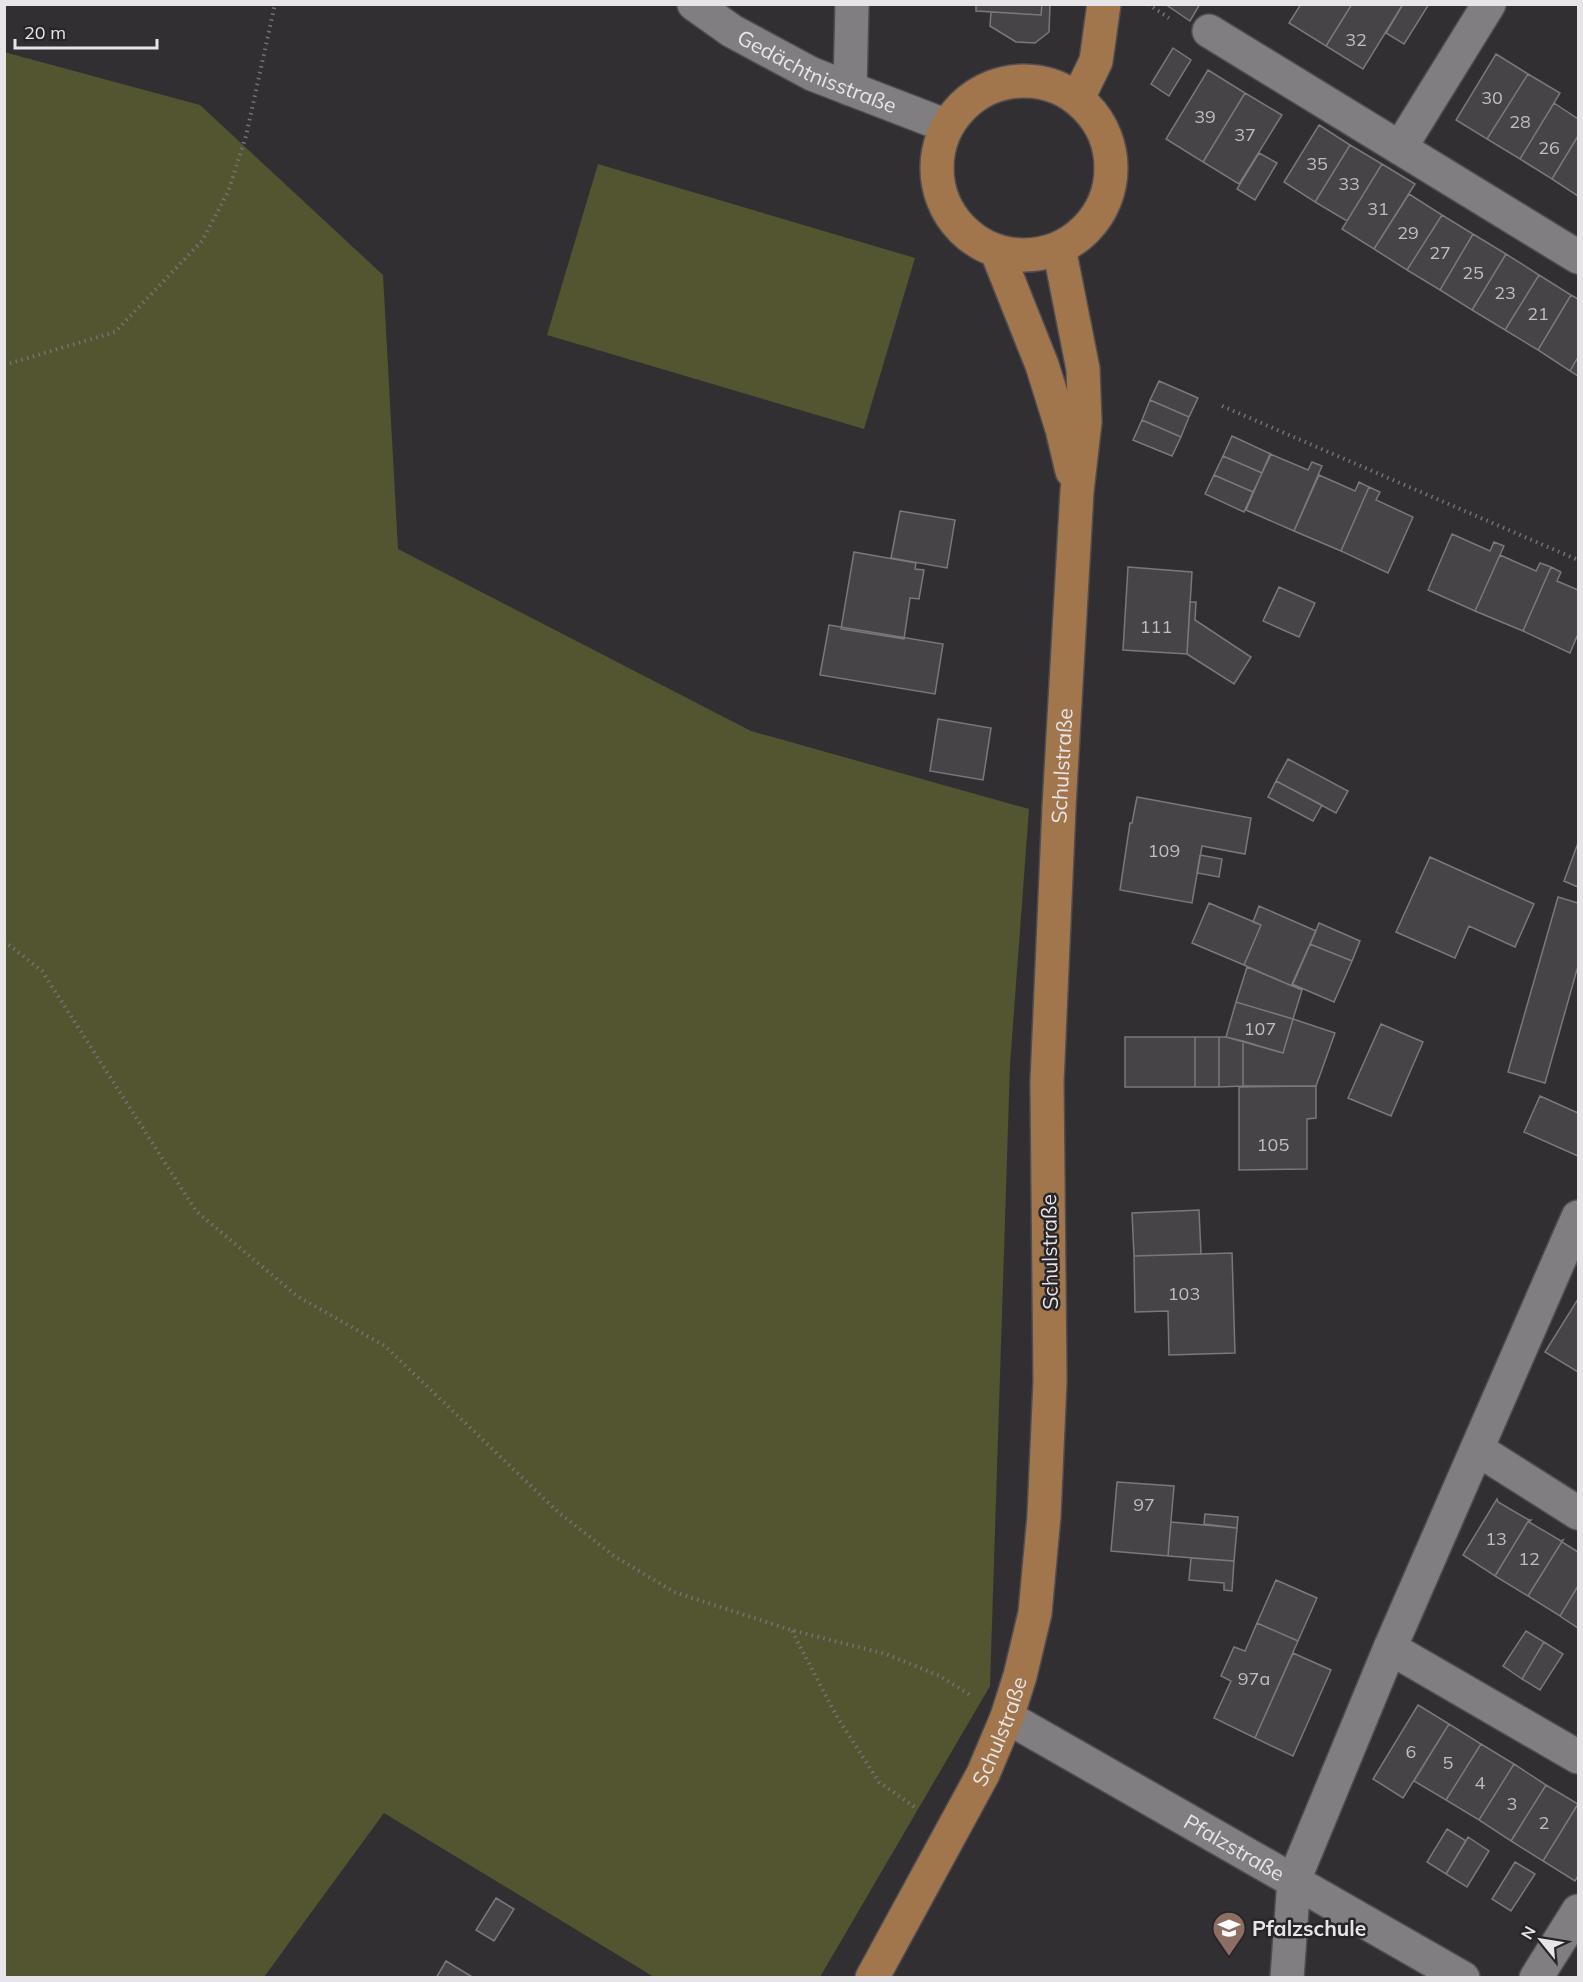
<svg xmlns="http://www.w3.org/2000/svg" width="1583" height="1982" viewBox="0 0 1583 1982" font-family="Mulish,sans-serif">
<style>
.green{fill:#535430}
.building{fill:#474448;stroke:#7a787c;stroke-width:1.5}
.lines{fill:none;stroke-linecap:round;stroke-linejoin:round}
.minor-casing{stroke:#4f4d50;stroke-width:36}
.major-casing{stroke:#4f4d50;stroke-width:36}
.path{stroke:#747275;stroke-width:4;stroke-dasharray:1.5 4.5;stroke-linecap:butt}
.minor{stroke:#817e82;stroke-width:33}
.major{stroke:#a1764d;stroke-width:33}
.labels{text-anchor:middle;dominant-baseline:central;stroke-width:5;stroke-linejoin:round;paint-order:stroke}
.number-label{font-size:18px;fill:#bfbdc0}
.street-label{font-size:21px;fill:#e7e5e8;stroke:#272528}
.poi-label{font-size:21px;font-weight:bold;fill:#e7e5e8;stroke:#272528;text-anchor:start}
</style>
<rect width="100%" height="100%" fill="#312f32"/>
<!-- green -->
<path class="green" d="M 4,52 L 200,105 L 383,275 L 398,549 L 751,731 L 1029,809 L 1010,1065 L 990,1686 L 820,1977 L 654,1977 L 384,1813 L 264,1977 L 5,1977 Z
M 598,164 L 915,258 L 864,429 L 547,335 Z"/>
<!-- building -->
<path class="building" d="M 976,4 L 1042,4 L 1041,15 L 976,11 Z
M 1042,4 L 1050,4 L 1049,32 L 1035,43 L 1016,42 L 990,26 L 991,12 L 1041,15 Z
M 1165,4 L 1200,4 L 1190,21 Z
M 1301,4 L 1352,4 L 1326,46 L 1289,23 Z
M 1352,4 L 1403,4 L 1363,69 L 1326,46 Z
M 1403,4 L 1429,4 L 1404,44 L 1386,33 Z
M 1173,48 L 1191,60 L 1169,96 L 1151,84 Z
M 1496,54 L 1528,74 L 1487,139 L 1456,120 Z
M 1208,70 L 1245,93 L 1203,162 L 1166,139 Z
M 1528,74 L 1560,93 L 1520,159 L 1487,139 Z
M 1245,93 L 1282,115 L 1239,184 L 1203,162 Z
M 1554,103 L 1578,119 L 1578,136 L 1552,179 L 1520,159 Z
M 1319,125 L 1350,145 L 1315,202 L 1284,182 Z
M 1578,136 L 1578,196 L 1552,179 Z
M 1350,145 L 1382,164 L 1347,221 L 1315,202 Z
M 1259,153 L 1277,163 L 1255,200 L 1237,189 Z
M 1382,164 L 1415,184 L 1374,249 L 1342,229 Z
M 1409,194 L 1442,215 L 1407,270 L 1374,249 Z
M 1442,215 L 1473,234 L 1440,290 L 1407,270 Z
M 1473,234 L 1506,254 L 1472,310 L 1440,290 Z
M 1506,254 L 1539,275 L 1505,330 L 1472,310 Z
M 1539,275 L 1571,295 L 1538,350 L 1505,330 Z
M 1571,295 L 1578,299 L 1578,357 L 1570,371 L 1538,350 Z
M 1578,357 L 1578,376 L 1570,371 Z
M 1159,381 L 1198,398 L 1189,417 L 1150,400 Z
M 1150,400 L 1189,417 L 1181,437 L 1142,420 Z
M 1142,420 L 1181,437 L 1172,456 L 1133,440 Z
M 1232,436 L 1271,454 L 1262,473 L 1223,456 Z
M 1270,454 L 1308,470 L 1312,462 L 1322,466 L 1294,531 L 1246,510 Z
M 1223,456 L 1262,473 L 1253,492 L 1214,475 Z
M 1214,475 L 1253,492 L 1244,512 L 1205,494 Z
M 1319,475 L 1355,491 L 1359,482 L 1369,487 L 1341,551 L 1294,531 Z
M 1369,487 L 1380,492 L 1376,500 L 1413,517 L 1388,573 L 1341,551 Z
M 900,511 L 955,520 L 947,568 L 891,558 Z
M 1452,534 L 1490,551 L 1494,542 L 1504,546 L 1475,611 L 1428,590 Z
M 854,552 L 916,563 L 915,569 L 924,570 L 919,599 L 910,598 L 904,639 L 841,629 Z
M 1500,555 L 1536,571 L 1540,563 L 1551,567 L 1523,631 L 1475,611 Z
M 1128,567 L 1192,572 L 1187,654 L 1123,650 Z
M 1551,567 L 1561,572 L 1557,581 L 1578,590 L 1578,634 L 1570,653 L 1523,631 Z
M 1279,587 L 1315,603 L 1299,637 L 1263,621 Z
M 1190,602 L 1196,602 L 1195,620 L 1251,657 L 1234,684 L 1187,654 Z
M 829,625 L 943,644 L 935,694 L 820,675 Z
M 938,719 L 991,728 L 983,780 L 930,771 Z
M 1288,759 L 1348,791 L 1336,813 L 1276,781 Z
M 1276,781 L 1322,805 L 1313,821 L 1268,797 Z
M 1137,797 L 1251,818 L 1245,854 L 1202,846 L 1192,903 L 1120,890 L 1130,823 L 1132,823 Z
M 1578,843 L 1578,887 L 1564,881 Z
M 1200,855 L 1222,859 L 1219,877 L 1197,873 Z
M 1430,857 L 1534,904 L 1515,947 L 1469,926 L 1455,958 L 1396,932 Z
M 1558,897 L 1578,903 L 1578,966 L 1545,1083 L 1508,1072 Z
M 1209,903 L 1261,925 L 1244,965 L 1192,943 Z
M 1259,906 L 1316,931 L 1292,986 L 1244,965 L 1261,925 L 1253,922 Z
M 1319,923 L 1360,941 L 1352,961 L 1310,944 Z
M 1310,944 L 1352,961 L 1334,1002 L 1292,984 Z
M 1247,967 L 1302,990 L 1293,1019 L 1236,1002 Z
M 1236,1002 L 1293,1019 L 1283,1053 L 1226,1037 Z
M 1293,1019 L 1335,1033 L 1316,1086 L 1243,1086 L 1243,1041 L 1283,1053 Z
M 1381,1024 L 1423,1042 L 1391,1116 L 1348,1098 Z
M 1125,1037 L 1195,1037 L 1195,1087 L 1125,1087 Z
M 1195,1037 L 1219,1037 L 1219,1087 L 1195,1087 Z
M 1219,1037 L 1226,1037 L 1243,1041 L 1243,1086 L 1219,1087 Z
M 1316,1086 L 1316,1118 L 1307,1119 L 1307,1169 L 1239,1170 L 1239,1087 Z
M 1540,1096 L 1578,1113 L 1578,1156 L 1524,1132 Z
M 1199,1210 L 1201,1254 L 1134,1256 L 1132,1213 Z
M 1232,1253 L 1235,1353 L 1169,1355 L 1168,1311 L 1135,1312 L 1134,1256 Z
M 1578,1299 L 1578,1372 L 1545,1352 Z
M 1117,1482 L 1174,1486 L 1168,1556 L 1111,1551 Z
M 1497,1499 L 1498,1502 L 1529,1520 L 1495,1576 L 1463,1555 Z
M 1205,1514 L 1238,1517 L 1237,1528 L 1204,1524 Z
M 1529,1520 L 1531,1520 L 1529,1522 L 1561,1541 L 1563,1540 L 1528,1596 L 1495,1576 Z
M 1171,1522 L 1237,1528 L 1234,1561 L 1168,1556 Z
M 1563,1540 L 1562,1542 L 1578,1552 L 1578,1586 L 1560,1616 L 1528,1596 Z
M 1191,1558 L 1234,1561 L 1232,1591 L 1224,1590 L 1224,1583 L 1189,1580 Z
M 1276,1580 L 1317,1598 L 1298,1641 L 1257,1623 Z
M 1578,1586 L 1578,1628 L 1560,1616 Z
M 1257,1623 L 1298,1641 L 1255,1738 L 1214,1718 L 1231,1681 L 1221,1676 L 1234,1647 L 1245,1651 Z
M 1526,1631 L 1544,1642 L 1522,1679 L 1503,1666 Z
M 1544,1642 L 1563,1654 L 1540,1690 L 1522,1679 Z
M 1293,1653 L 1331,1670 L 1293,1756 L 1255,1738 Z
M 1418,1705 L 1449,1724 L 1403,1798 L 1373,1779 Z
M 1449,1724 L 1481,1744 L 1446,1800 L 1414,1781 Z
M 1481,1744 L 1514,1764 L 1479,1820 L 1446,1800 Z
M 1514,1764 L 1546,1785 L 1511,1841 L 1479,1820 Z
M 1546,1785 L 1578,1804 L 1543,1861 L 1511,1841 Z
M 1578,1804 L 1578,1876 L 1575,1881 L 1543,1861 Z
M 1447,1829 L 1466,1841 L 1446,1874 L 1427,1862 Z
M 1468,1837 L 1489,1851 L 1467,1887 L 1446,1874 Z
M 1515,1862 L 1535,1874 L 1511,1911 L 1492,1899 Z
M 496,1898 L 514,1909 L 494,1941 L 476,1930 Z
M 446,1961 L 474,1978 L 436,1978 Z"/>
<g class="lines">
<!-- minor casing -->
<g class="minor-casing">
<g id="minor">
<path id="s1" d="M 694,4 L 732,31 L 812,74 L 947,126"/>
<path d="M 1209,31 L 1578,257"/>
<path d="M 850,89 L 852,4"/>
<path d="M 1400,148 L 1489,4"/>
<path d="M 1477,1449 L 1578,1513"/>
<path d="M 1390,1648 L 1578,1757"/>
<path id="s2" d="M 1007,1717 L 1463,1978"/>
<path d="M 1287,1978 L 1294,1880 L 1390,1648 L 1578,1217"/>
<path d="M 1536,1978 L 1578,1911"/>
</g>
</g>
<!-- major casing -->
<g class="major-casing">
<g id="major">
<circle cx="1024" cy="168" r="87"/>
<path d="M 1078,98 L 1096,61 L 1104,4"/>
<path d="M 997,252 L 1042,365 L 1062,429 L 1072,471"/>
<path id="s3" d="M 872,1978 L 983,1774 L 1007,1717 L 1020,1676 L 1035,1613 L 1044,1516 L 1050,1381 L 1047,1082 L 1059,807 L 1077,491 L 1085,422 L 1083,369 L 1059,248"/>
</g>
</g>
<!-- path -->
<path class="path" d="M 1148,4 L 1169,18
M 4,365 L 115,332 L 202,241 L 228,192 L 246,136 L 275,4
M 1222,406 L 1578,560
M 4,941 L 42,971 L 196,1211 L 297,1296 L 385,1346 L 558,1512 L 614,1556 L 674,1592 L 791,1630 L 886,1654 L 940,1676 L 970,1695
M 792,1631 L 836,1715 L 879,1782 L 916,1808"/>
<!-- minor -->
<use href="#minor" class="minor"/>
<!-- major -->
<use href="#major" class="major"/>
</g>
<!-- icons -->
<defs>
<g id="school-pin" transform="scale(1.725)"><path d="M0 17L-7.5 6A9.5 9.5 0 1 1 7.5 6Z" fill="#8d6e63" stroke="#272528"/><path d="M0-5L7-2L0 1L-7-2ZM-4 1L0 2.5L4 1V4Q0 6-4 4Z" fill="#fff"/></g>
</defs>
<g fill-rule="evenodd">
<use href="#school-pin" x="1229" y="1928"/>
</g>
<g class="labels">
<!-- number labels -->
<g class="number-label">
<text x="1356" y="39">32</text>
<text x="1492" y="97">30</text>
<text x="1205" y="116">39</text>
<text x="1520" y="121">28</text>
<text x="1245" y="134">37</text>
<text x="1549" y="147">26</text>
<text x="1317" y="163">35</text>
<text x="1349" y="183">33</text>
<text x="1378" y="208">31</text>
<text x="1408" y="232">29</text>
<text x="1440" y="252">27</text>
<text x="1473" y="272">25</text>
<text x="1505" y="292">23</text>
<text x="1538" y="313">21</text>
<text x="1156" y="626">111</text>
<text x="1164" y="850">109</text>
<text x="1260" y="1028">107</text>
<text x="1273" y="1144">105</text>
<text x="1184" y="1293">103</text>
<text x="1144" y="1504">97</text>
<text x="1496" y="1538">13</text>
<text x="1529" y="1558">12</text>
<text x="1254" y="1678">97a</text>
<text x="1411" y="1751">6</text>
<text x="1448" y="1762">5</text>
<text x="1480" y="1782">4</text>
<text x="1512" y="1803">3</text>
<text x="1544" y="1822">2</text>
</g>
<!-- street labels -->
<g class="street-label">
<text stroke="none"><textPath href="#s1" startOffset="141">Gedächtnisstraße</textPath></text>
<text stroke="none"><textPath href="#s3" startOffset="1250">Schulstraße</textPath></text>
<text transform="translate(1049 1252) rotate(-91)">Schulstraße</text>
<text stroke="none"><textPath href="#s3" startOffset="278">Schulstraße</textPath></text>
<text stroke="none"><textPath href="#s2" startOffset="262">Pfalzstraße</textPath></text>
</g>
<!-- poi labels -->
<g class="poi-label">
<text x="1252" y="1928">Pfalzschule</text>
</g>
</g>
<!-- border -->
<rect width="1583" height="1982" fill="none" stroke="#e7e5e8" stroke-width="12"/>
<!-- north arrow -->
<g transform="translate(1541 1940) rotate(300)" stroke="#272528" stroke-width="4.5" paint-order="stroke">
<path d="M0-4.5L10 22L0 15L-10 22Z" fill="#e7e5e8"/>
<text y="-9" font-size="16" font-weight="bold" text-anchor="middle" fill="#e7e5e8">N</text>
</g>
<!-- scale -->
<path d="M15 39v9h142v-9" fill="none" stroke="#e7e5e8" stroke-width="3"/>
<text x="24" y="39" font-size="18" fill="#e7e5e8" stroke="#272528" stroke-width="4.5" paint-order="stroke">20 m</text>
</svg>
